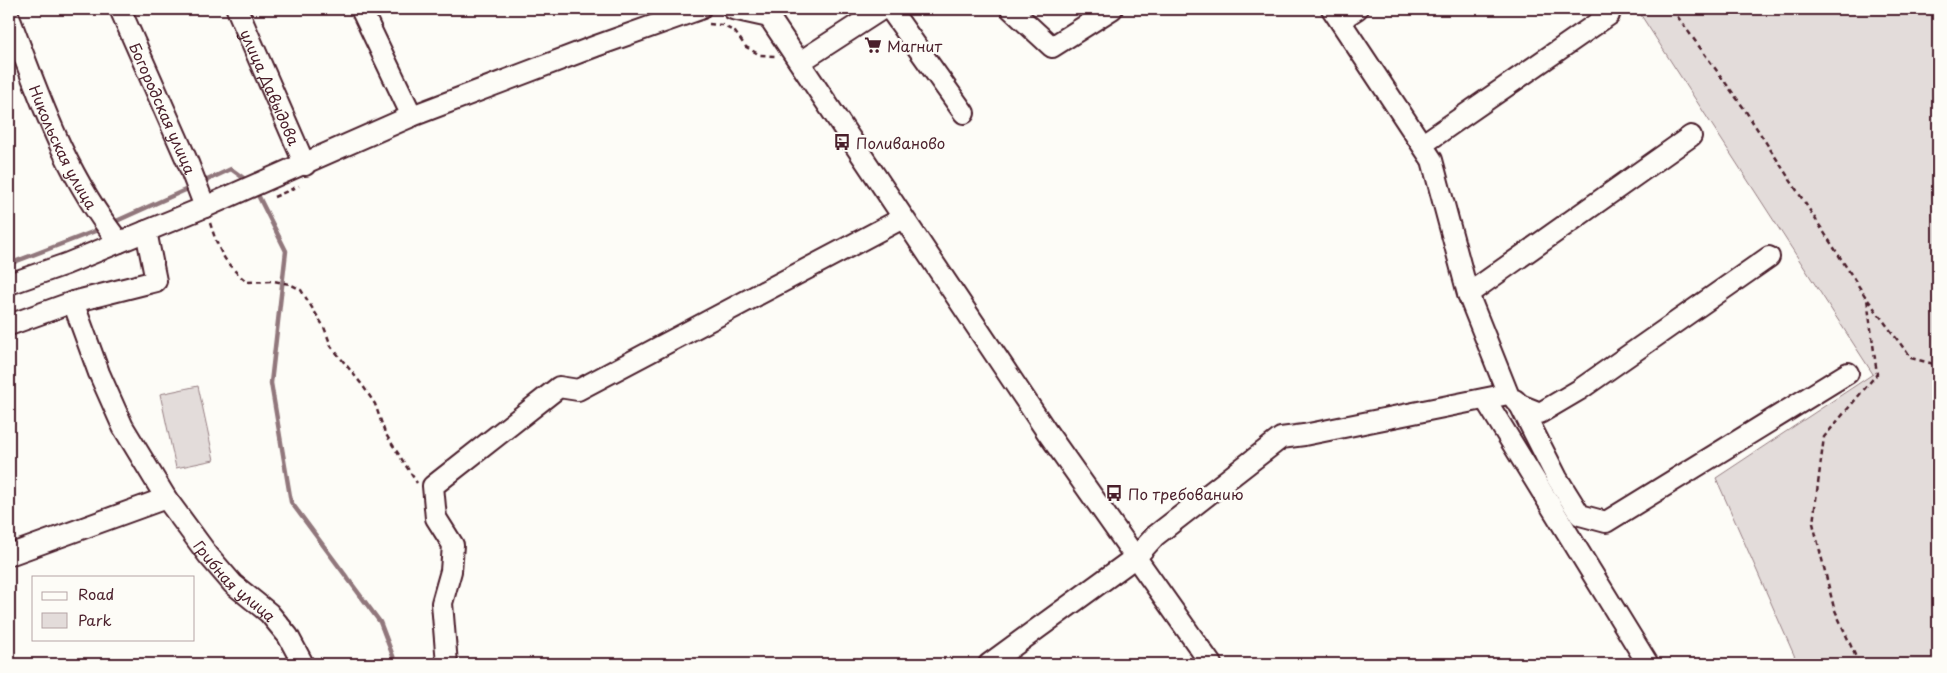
<svg xmlns="http://www.w3.org/2000/svg" width="1947" height="673" viewBox="0 0 1947 673" font-family="'Playpen Sans',sans-serif">
<style>
.green{fill:#e3dcda;stroke:#967e82}
.lines{fill:none;stroke-linecap:round;stroke-linejoin:round}
.stream{stroke:#91777b;stroke-width:4.5}
.minor-casing{stroke:#4a1f2b;stroke-width:24}
.path{stroke:#4a1f2b;stroke-width:2.5;stroke-dasharray:5 4;stroke-linecap:butt}
.minor{stroke:#fdfcf7;stroke-width:20}
.labels{text-anchor:middle;dominant-baseline:central;stroke-width:5;stroke-linejoin:round;paint-order:stroke}
.poi-label{font-size:15px;fill:#4a1f2b;stroke:#fdfcf7;text-anchor:start}
.street-label{font-size:15px;fill:#4a1f2b;stroke:#fdfcf7}
</style>
<rect width="100%" height="100%" fill="#fdfcf7"/>
<filter id="ink" filterUnits="userSpaceOnUse"><feTurbulence type="fractalNoise" baseFrequency=".02" numOctaves="2"/><feDisplacementMap in="SourceGraphic" scale="10" xChannelSelector="R" yChannelSelector="G"/><feConvolveMatrix kernelMatrix="1 2 1 2 8 2 1 2 1" color-interpolation-filters="sRGB"/></filter>
<g filter="url(#ink)">
<!-- green -->
<path class="green" d="M 1637,9 L 1938,9 L 1938,664 L 1798,664 L 1716,478 L 1873,374 Z
M 198,386 L 214,460 L 176,468 L 160,394 Z"/>
<g class="lines">
<!-- stream -->
<path class="stream" d="M 201,183 L 231,169 L 249,182
M 255,189 L 286,251 L 271,383 L 291,502 L 380,622 L 396,664
M 112,223 L 192,187
M 9,264 L 103,228"/>
<!-- minor casing -->
<g class="minor-casing">
<g id="minor">
<path id="s1" d="M 120,9 L 188,163 L 205,207"/>
<path id="s2" d="M 237,9 L 305,165"/>
<path d="M 361,9 L 412,116"/>
<path d="M 733,9 L 769,17 L 1047,432 L 1211,664"/>
<path d="M 890,9 L 964,113"/>
<path d="M 1011,9 L 1052,47 L 1112,9"/>
<path id="s3" d="M 9,17 C 40,98 64,173 119,242"/>
<path d="M 1340,20 L 1357,9"/>
<path d="M 800,62 L 882,9"/>
<path d="M 1423,144 L 1609,15"/>
<path d="M 9,284 L 66,264 L 205,207 L 412,116 L 596,46 L 700,9"/>
<path d="M 1468,294 L 1691,136"/>
<path id="s4" d="M 73,302 L 99,373 L 123,427 L 166,498 L 208,555 L 233,584 L 269,613 L 288,636 L 303,664"/>
<path d="M 9,325 L 73,302 L 156,281 L 146,231"/>
<path d="M 1485,399 L 1648,664"/>
<path d="M 1515,400 L 1520,405 L 1540,413 L 1579,390 L 1769,257"/>
<path d="M 1520,405 L 1557,478 L 1580,515 L 1606,522 L 1848,373"/>
<path d="M 9,555 L 166,498"/>
<path d="M 447,664 L 442,603 L 451,571 L 453,545 L 436,518 L 433,486 L 559,387 L 578,390 L 903,218"/>
<path d="M 989,664 L 1137,556 L 1155,536 L 1281,438 L 1304,435 L 1508,394 L 1468,294 L 1432,160 L 1332,9"/>
</g>
</g>
<!-- path -->
<path class="path" d="M 1672,9 L 1743,107 L 1867,299 L 1877,374 L 1824,437 L 1813,523 L 1834,608 L 1859,664
M 709,24 L 722,25 L 735,32 L 746,47 L 760,55 L 775,56
M 274,197 L 299,186
M 210,223 C 219,251 224,263 247,282 L 273,281 L 290,284 L 301,290 L 324,327 L 331,346 L 363,386 L 375,404 L 385,433 L 417,483
M 1868,300 L 1911,358 L 1938,365"/>
<!-- minor -->
<use href="#minor" class="minor"/>
</g>
</g>
<!-- icons -->
<defs>
<g id="supermarket-bare" transform="scale(1.35)"><path d="M-6-5.5h2.5l.6 2H6L4.5 2H-2.5L-4.4-4H-6ZM-1.5 3.2a1.3 1.3 0 1 0 .1 0ZM3 3.2a1.3 1.3 0 1 0 .1 0Z" fill="#4a1f2b" stroke="#fdfcf7" stroke-width="2.5" paint-order="stroke"/></g>
<g id="bus-bare" transform="scale(1.35)"><path d="M-5-6H5V4H4V6H2V4H-2V6H-4V4H-5ZM-3.5-4V0h7V-4ZM-3.5 1.2v1.5H-2V1.2ZM2 1.2v1.5H3.5V1.2Z" fill="#4a1f2b" stroke="#fdfcf7" stroke-width="2.5" paint-order="stroke"/></g>
</defs>
<g fill-rule="evenodd">
<use href="#supermarket-bare" x="873" y="45"/>
<use href="#bus-bare" x="842" y="142"/>
<use href="#bus-bare" x="1114" y="493"/>
</g>
<g class="labels">
<!-- poi labels -->
<g class="poi-label">
<text x="887" y="45">Магнит</text>
<text x="856" y="142">Поливаново</text>
<text x="1128" y="493">По требованию</text>
</g>
<!-- street labels -->
<g class="street-label">
<text stroke="none"><textPath href="#s2" startOffset="85">улица Давыдова</textPath></text>
<text stroke="none"><textPath href="#s1" startOffset="108">Богородская улица</textPath></text>
<text stroke="none"><textPath href="#s3" startOffset="141">Никольская улица</textPath></text>
<text stroke="none"><textPath href="#s4" startOffset="326">Грибная улица</textPath></text>
</g>
</g>
<!-- margin -->
<rect width="1947" height="673" fill="none" stroke="#fdfcf7" stroke-width="30"/>
<rect x="15" y="15" width="1917" height="643" fill="none" stroke="#4a1f2b" stroke-width="2" filter="url(#ink)"/>
<!-- legend -->
<rect x="32" y="576" width="162" height="65" fill="#fdfcf7" stroke="#b5a4a5"/>
<rect x="42" y="592" width="25" height="8" fill="#fdfcf7" stroke="#b5a4a5"/>
<text x="78" y="600" font-size="15" fill="#4a1f2b">Road</text>
<rect x="42" y="613" width="25" height="15" fill="#e3dcda" stroke="#b5a4a5"/>
<text x="78" y="626" font-size="15" fill="#4a1f2b">Park</text>
</svg>
